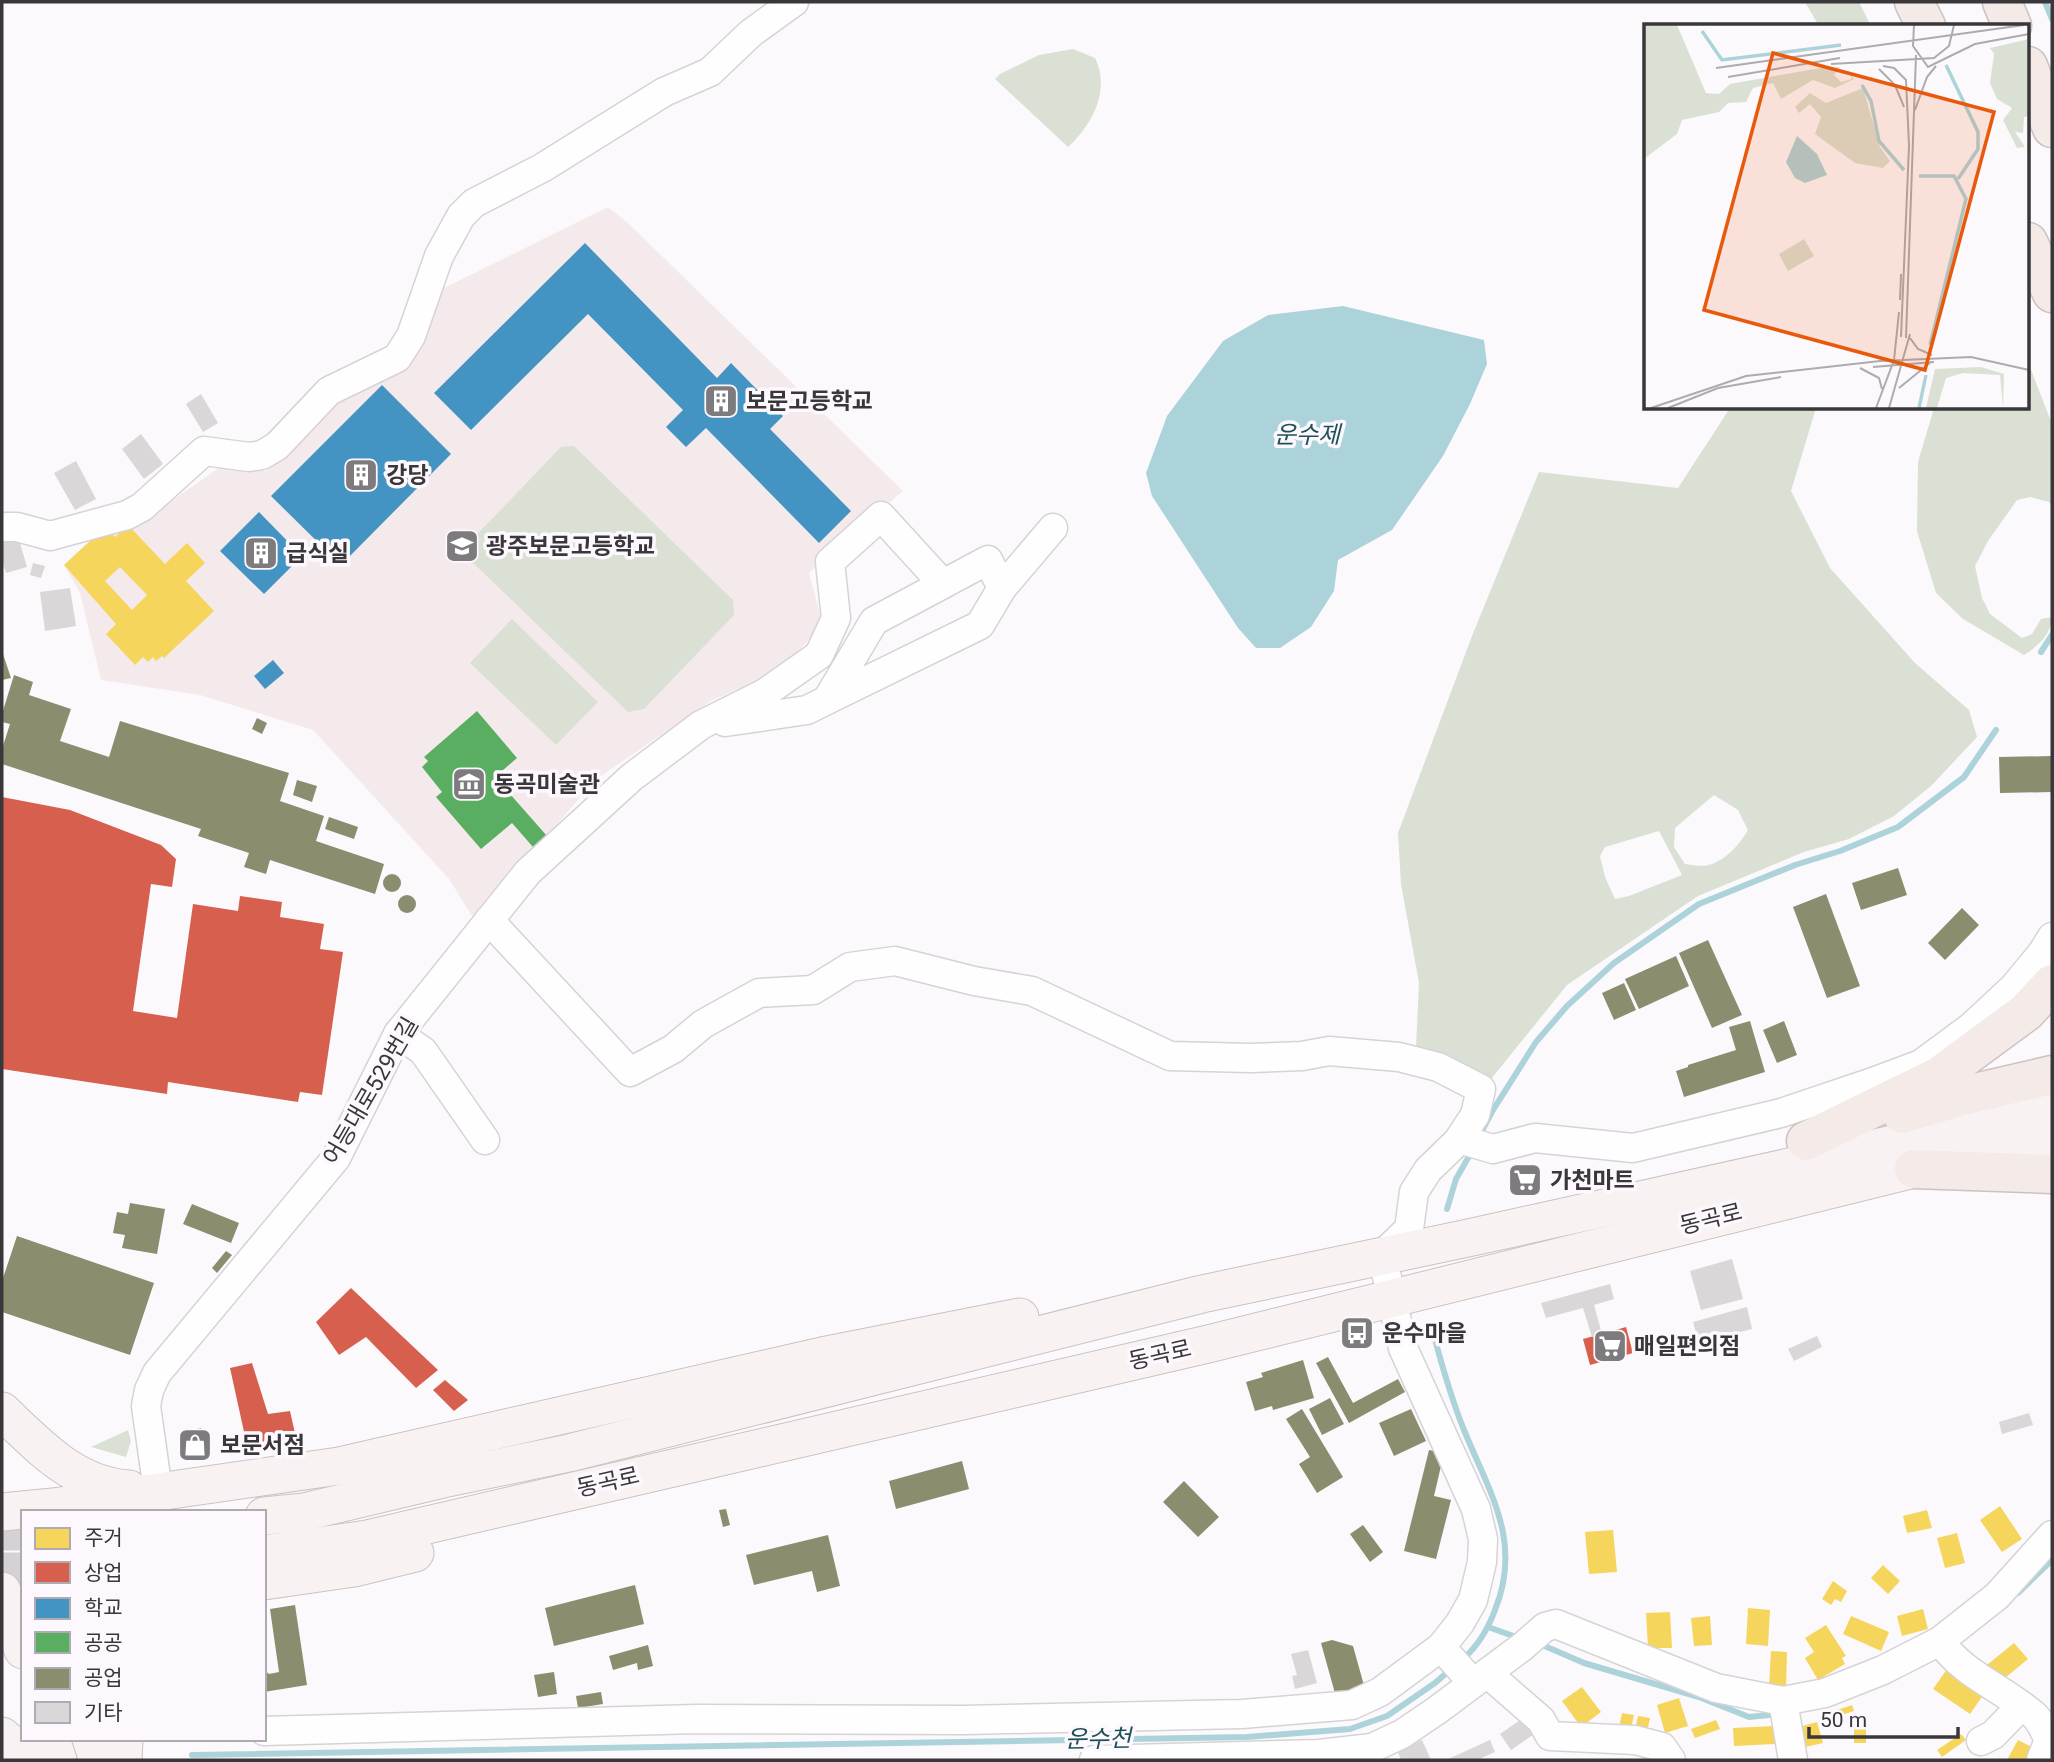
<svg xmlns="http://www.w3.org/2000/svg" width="2054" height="1762" font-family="Roboto,'Noto Sans KR',sans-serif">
<rect width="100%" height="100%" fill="#fcf9fd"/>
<polygon fill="#f4eaec" points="608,207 628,223 903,491 809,573 823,625 778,672 711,701 595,780 547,836 527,852 474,919 449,879 313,730 200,695 101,680 80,593 64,565 105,527 163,507 220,467 266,471 339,399 405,359 436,292"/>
<g fill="#dae0d3" fill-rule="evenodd">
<polygon points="1805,2 1859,2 1871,26 1819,26"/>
<path d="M1073,49L1095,58C1111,90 1092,125 1068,147L995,79L1000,74L1039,55Z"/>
<path d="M2028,362L2052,424V507L2049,502L2030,497L2017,500L1988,541L1975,566L1982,598L1990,614L2022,638L2032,634L2041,619L2052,617C2051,635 2038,646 2024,655L1963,619L1936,593L1917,531L1918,462L1934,408H2028Z"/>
<path d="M1730,408H1816L1791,491L1830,568L1915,663L1969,710L1977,737L1931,786L1894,816L1849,839L1804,852L1698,896L1567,985L1487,1084L1416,1048L1419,983L1401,884L1398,833L1472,636L1539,472L1678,488ZM1714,795L1738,810L1748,830C1740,844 1726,860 1709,865C1702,867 1692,865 1685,864L1674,847L1675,828ZM1659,831L1682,875L1629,896L1615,899L1605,877L1600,856L1605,847Z"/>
<polygon points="574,446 733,600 734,615 644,709 628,712 468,558 465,547 561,447"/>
<polygon points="512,619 598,702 556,745 470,663"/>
<polygon points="128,1430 131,1441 126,1457 91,1447"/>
</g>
<polygon fill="#acd3da" points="1343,306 1484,340 1487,364 1470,404 1443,456 1392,530 1338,560 1334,591 1311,627 1280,648 1256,648 1238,628 1152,496 1146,473 1167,416 1223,341 1268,315"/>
<g fill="#f6d55c" fill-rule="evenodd">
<path d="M128,525L165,564L187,543L205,563L186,581L214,611L164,658L162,656L156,661L153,657L148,662L143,657L135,665L106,634L116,624L64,565L105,527L115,537ZM120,567L147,595L132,610L105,581Z"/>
<polygon points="2000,1506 2022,1539 2002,1552 1980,1520"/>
<polygon points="1927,1510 1932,1528 1907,1533 1903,1516"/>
<polygon points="1613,1530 1617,1572 1589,1574 1585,1532"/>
<polygon points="1957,1533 1965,1563 1945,1568 1937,1538"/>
<polygon points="1883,1565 1900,1581 1888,1594 1871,1578"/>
<polygon points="1833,1581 1847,1591 1841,1602 1835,1599 1831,1605 1822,1599"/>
<polygon points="1748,1608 1770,1610 1768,1646 1746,1644"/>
<polygon points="1923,1609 1928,1629 1902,1636 1897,1616"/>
<polygon points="1670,1612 1672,1648 1648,1648 1646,1613"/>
<polygon points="1710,1616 1712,1645 1694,1646 1691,1618"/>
<polygon points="1851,1616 1889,1632 1881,1651 1843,1634"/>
<polygon points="1826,1625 1846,1656 1842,1658 1845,1664 1818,1680 1805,1658 1814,1652 1805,1638"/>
<polygon points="2014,1643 2028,1659 2000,1682 1982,1669"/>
<polygon points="1771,1651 1787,1652 1786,1688 1769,1688"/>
<polygon points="1947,1669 1984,1694 1970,1714 1933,1689"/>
<polygon points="1582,1687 1601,1712 1581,1727 1562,1701"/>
<polygon points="1679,1698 1688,1726 1665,1733 1657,1705"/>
<polygon points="1852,1705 1854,1711 1839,1716 1837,1710"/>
<polygon points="1622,1713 1634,1715 1631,1729 1619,1727"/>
<polygon points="1638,1716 1650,1718 1647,1732 1635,1729"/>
<rect x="1854" y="1717" width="12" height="26"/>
<polygon points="1716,1720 1720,1729 1695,1738 1691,1729"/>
<polygon points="1817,1722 1823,1743 1801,1748 1795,1728"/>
<polygon points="1774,1726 1775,1744 1734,1746 1733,1728"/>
<polygon points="1961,1734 1966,1740 1942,1757 1937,1750"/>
<polygon points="2018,1740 2036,1749 2030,1760 2007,1760"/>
</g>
<g fill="#d6604d">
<polygon points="2,797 70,810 161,845 176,859 172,887 151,884 133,1011 177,1018 193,904 238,911 240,896 282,902 280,917 324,924 320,949 343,952 322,1095 300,1092 298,1102 168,1082 167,1094 2,1069"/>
<polygon points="351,1288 438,1370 416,1388 366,1337 339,1355 316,1322"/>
<polygon points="1626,1327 1633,1353 1590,1365 1583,1339"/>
<polygon points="252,1363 268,1414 290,1411 297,1442 248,1450 230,1368"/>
<polygon points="445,1380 468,1400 454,1411 433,1390"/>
<polygon points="201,1428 210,1457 185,1461 182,1433"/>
</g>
<g fill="#4393c3">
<polygon points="585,243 717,378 731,363 783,416 770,429 851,511 819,543 706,428 686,447 666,427 683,410 588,314 471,430 434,393"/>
<polygon points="382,385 451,454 341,565 271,496"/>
<polygon points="259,512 302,556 264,594 220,551"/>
<polygon points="273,660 284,673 265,689 254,676"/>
</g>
<polygon fill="#5aae61" points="477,711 517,758 495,777 547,836 533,847 512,823 481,849 436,797 442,792 422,767 428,761 424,757"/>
<g fill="#8c8c6e">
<polygon points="2,651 11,678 2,680"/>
<polygon points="14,675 33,682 29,695 71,709 60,741 109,757 120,721 289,773 280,801 324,816 316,841 384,864 375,894 270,860 266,874 244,867 249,853 198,836 201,829 2,764 2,749 10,724 2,722 2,714"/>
<polygon points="257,718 267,723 262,734 252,729"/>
<polygon points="2052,756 2052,792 2000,793 1999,757"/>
<polygon points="297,780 317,786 312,802 293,795"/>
<polygon points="329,817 358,827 354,839 325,829"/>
<polygon points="1898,868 1907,895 1861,910 1852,883"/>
<circle cx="392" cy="883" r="9"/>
<polygon points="1826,894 1860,986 1827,998 1793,907"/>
<circle cx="407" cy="904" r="9"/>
<polygon points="1962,908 1979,925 1945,960 1928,943"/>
<polygon points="1708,940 1742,1015 1712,1028 1679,953"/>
<polygon points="1676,956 1689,986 1639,1009 1625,979"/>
<polygon points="1624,983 1636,1010 1614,1020 1602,993"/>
<polygon points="1750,1021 1765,1072 1684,1097 1676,1071 1688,1067 1688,1065 1736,1050 1729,1027"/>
<polygon points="1784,1021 1797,1055 1777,1063 1763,1030"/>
<polygon points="130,1203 165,1209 157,1254 122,1248 125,1235 113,1233 117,1212 128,1214"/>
<polygon points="192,1204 239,1223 231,1243 183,1224"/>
<polygon points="17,1236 154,1283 130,1355 2,1312 2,1281"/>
<polygon points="226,1251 232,1255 217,1273 212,1268"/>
<polygon points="1328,1357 1353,1403 1398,1379 1405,1392 1349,1423 1316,1363"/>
<polygon points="1303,1360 1314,1398 1273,1410 1272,1406 1255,1411 1246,1382 1263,1377 1261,1373"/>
<polygon points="1330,1398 1344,1424 1322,1435 1309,1409"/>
<polygon points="1302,1409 1343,1477 1317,1493 1299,1464 1310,1457 1286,1419"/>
<polygon points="1411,1409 1426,1441 1394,1456 1379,1423"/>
<polygon points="1429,1450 1444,1453 1434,1496 1451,1500 1436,1559 1404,1551"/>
<polygon points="962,1461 969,1489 896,1509 889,1481"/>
<polygon points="1184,1481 1219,1517 1198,1537 1163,1502"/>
<polygon points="726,1509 730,1525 723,1527 719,1510"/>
<polygon points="1363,1525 1383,1552 1370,1562 1350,1534"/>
<polygon points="828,1535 840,1586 817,1592 812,1571 754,1585 746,1555"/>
<polygon points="635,1585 644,1624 554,1646 545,1608"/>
<polygon points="295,1605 307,1685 264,1692 264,1670 269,1674 279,1672 270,1609"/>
<polygon points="1332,1640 1353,1646 1365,1689 1336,1697 1321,1643"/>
<polygon points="648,1645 653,1666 638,1670 637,1663 613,1670 609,1656"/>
<polygon points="554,1672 557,1694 538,1697 534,1675"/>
<polygon points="601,1692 603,1704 578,1708 576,1696"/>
</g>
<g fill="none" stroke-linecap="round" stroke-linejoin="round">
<g stroke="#acd3da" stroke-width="6">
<polyline points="2045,2 2052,19"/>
<polyline points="2041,652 2052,635"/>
<polyline points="1478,1138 1493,1110 1536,1042 1567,1006 1614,963 1699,904 1795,865 1840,851 1898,827 1964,777 1996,730"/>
<polyline points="1447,1209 1456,1179 1472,1151"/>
<path d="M1433,1332C1442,1366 1451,1398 1464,1430C1489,1492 1523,1541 1495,1610C1488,1629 1479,1645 1463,1659"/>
<polyline points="2018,1593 2052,1560"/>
<polyline points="1488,1627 1519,1638"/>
<polyline points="1540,1644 1584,1663 1699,1697 1749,1717 1779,1714"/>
<polyline points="192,1755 1247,1737 1350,1729 1387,1716 1435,1683 1452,1668"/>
</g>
</g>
<g fill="#d9d7d8">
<polygon points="201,394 218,423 203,432 186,404"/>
<polygon points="141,434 163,464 144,479 122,449"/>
<polygon points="76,461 96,499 75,510 54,473"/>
<polygon points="17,533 27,567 6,573 2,559 2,537"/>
<polygon points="33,563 45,566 41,578 30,575"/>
<polygon points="70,588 76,626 45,631 40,592"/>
<polygon points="1732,1259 1743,1299 1701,1310 1690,1271"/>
<polygon points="1610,1284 1614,1299 1594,1305 1602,1334 1592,1337 1583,1308 1546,1318 1541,1303"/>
<polygon points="1747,1307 1752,1329 1699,1343 1693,1322"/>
<polygon points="1817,1336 1822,1347 1794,1361 1788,1349"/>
<polygon points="2029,1413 2033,1425 2002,1434 1999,1422"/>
<polygon points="1308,1650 1317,1683 1295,1689 1292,1676 1297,1675 1291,1654"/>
<polygon points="1529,1714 1540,1730 1511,1750 1500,1734"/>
<polygon points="1422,1740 1431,1760 1401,1760 1397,1750"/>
<polygon points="1490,1740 1495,1752 1477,1760 1446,1760"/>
</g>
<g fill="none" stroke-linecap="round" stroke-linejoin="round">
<g stroke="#d5d2d6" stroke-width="37" stroke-dasharray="37 18" stroke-linecap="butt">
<polyline points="2,1532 23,1532"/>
<polyline points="2,1571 23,1571"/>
</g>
<g stroke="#d6d3d6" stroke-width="31">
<g id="minor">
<polyline points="2,527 17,527 50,536 127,515 142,507 204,451 249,457 262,455 277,446 329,391 397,358 411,336 439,256 461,216 474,203 542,168 664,92 710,72 751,33 794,2"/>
<polyline points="1002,588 1053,528"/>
<polyline points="725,722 807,710 827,700 980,625 1002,588 988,560 874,621 827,700"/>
<polyline points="489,920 630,1072 673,1049 703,1024 759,993 813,990 850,967 895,961 974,981 1032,991 1170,1056 1250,1058 1302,1056 1329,1051 1399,1057 1438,1067 1481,1089 1475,1115 1458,1141"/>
<polyline points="398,1034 423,1051 485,1140"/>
<polyline points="156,1512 158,1491 146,1406 149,1390 157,1373 336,1158 398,1034 528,872 632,777 701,725 765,693 819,655 836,618 830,562 881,516 943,584"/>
<path d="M1940,1641C1963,1675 2005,1689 2035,1716C2041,1722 2045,1732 2049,1740L2041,1760"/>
<polyline points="1441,1647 1473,1683"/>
<polyline points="1487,1673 1541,1720 1550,1736 1635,1740 1662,1747 1671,1760"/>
<polyline points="1783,1701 1793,1760"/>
<polyline points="264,1731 697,1719 964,1720 1242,1714 1352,1705 1380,1692 1441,1647 1460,1623 1473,1600 1482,1562 1483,1539 1476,1509 1403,1348 1382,1255 1409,1229 1414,1192 1428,1170 1458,1141 1466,1141 1493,1149 1535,1138 1633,1148 1781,1113 1870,1083 1921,1064 1971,1027 2014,987 2042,953 2052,937"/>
<polyline points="1981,1741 1993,1735 2021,1706"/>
<polyline points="1094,1760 1319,1754 1372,1748 1402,1734 1436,1711 1522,1647 1545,1627 1556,1624 1716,1688 1783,1701 1825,1693 1883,1670 1940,1641 1997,1596 2052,1535"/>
</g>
</g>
<g stroke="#cbc2c2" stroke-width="39">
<g id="major">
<path d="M2,1411C40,1447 74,1485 129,1489"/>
<polyline points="2,1512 53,1507 339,1466 822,1356 1020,1317"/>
<polyline points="264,1516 304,1512 443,1479 569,1453 1202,1294 1468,1238 2052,1109"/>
<polyline points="264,1554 367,1539 1208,1344 1914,1169 2052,1138"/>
<polyline points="264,1581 354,1568 415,1553"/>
<polyline points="2,1591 23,1650"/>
<polyline points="2,1736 30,1760"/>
<polyline points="51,1739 58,1760"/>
<polyline points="91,1739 98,1760"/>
<polyline points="123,1760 124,1739"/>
</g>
</g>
<g stroke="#cbc2c2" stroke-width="41">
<g id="highway">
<polyline points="1914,2 1926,26"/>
<polyline points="2002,2 2012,26"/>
<polyline points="2028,66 2052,128"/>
<polyline points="2028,242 2052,293"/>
<polyline points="1902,1114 1966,1095 2052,1075"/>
<polyline points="1806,1141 1939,1076 2026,1012 2052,984"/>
<polyline points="1914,1169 2052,1174"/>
</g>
</g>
<use href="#minor" stroke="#fffeff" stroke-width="28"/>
<use href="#major" stroke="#f8f3f2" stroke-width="37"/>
<use href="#highway" stroke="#f4ebe9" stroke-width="38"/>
</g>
<defs>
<g id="building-square" transform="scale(1.75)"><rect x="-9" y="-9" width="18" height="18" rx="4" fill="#7d7b7e" stroke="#fdf8fe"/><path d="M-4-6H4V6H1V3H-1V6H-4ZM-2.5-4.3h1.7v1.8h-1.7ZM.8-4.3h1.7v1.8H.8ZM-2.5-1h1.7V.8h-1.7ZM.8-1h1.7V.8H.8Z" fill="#fff"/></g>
<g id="school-square" transform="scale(1.75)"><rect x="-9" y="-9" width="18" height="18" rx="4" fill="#7d7b7e" stroke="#fdf8fe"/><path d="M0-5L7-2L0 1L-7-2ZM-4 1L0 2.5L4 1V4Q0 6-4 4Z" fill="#fff"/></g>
<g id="museum-square" transform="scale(1.75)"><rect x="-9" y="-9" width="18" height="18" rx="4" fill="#7d7b7e" stroke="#fdf8fe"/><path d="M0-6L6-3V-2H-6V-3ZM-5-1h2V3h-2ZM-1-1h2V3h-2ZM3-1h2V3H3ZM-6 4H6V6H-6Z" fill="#fff"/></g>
<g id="supermarket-square" transform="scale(1.75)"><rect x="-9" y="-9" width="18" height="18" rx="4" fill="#7d7b7e" stroke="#fdf8fe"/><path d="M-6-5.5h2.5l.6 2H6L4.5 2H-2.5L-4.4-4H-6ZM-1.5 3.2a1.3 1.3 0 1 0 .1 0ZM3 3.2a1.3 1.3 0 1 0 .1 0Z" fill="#fff"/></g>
<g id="bus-square" transform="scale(1.75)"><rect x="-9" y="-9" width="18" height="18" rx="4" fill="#7d7b7e" stroke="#fdf8fe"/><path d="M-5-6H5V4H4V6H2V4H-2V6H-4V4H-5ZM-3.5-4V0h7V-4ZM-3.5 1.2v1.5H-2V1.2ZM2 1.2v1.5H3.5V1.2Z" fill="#fff"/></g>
<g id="shop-square" transform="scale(1.75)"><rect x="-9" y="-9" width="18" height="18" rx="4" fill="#7d7b7e" stroke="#fdf8fe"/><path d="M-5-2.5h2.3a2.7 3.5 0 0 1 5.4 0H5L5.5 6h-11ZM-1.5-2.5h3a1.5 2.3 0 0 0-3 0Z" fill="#fff"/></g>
</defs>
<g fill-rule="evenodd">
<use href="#building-square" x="721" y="401"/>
<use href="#building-square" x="361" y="475"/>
<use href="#school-square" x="462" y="546"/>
<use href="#building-square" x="261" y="553"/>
<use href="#museum-square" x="469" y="784"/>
<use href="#supermarket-square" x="1525" y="1180"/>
<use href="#bus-square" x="1357" y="1333"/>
<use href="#supermarket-square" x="1610" y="1346"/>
<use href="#shop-square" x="195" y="1445"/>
</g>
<g text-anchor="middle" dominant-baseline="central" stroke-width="7" stroke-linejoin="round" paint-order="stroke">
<g font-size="23" font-weight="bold" fill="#39373a" stroke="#fdf8fe" text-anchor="start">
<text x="746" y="401">보문고등학교</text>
<text x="386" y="475">강당</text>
<text x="486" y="546">광주보문고등학교</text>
<text x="286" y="553">급식실</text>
<text x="494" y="784">동곡미술관</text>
<text x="1550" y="1180">가천마트</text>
<text x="1382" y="1333">운수마을</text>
<text x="1634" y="1346">매일편의점</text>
<text x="220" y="1445">보문서점</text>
</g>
<g font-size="23" fill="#39373a" stroke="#fdf8fe">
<text transform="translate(371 1091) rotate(-60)">어등대로529번길</text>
<text transform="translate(1711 1219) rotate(-14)">동곡로</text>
<text transform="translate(1160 1355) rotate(-13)">동곡로</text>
<text transform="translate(608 1482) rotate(-13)">동곡로</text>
</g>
<g font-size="24" font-style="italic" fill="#1e5157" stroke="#fdf8fe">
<text x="1307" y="435">운수제</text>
<text transform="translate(1098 1739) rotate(-1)">운수천</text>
</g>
</g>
<g transform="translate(1644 24)">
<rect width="385" height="385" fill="#fcf9fd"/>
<path d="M0,1H33L62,69L75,70L86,60L176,44L196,43L190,51L197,58L208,55L206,50L210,55L191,64L169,56L137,75L129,59L109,64L102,78L84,79L75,88L38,96L33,110L0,135ZM385,15V92L380,93L379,109L371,108L381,123L373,124L359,96L368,84L353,75L346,59L350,30L346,24ZM219,64L236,123L246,137L239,144L211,139L171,110L177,93L166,80L155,89L151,83L166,69L182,79ZM160,215L170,232L144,247L135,230ZM337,343L360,350L359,384L356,351L319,349L302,354L293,384H282L291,345Z" fill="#dae0d3"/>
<path d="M153,112L173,130L183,151L161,159L151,154L142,138Z" fill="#acd3da"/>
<path fill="none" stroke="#acd3da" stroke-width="3.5" d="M58,7L78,36L197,21M302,41L334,108V125L314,155M218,61L227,77L235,117L260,146M275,152H310L322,175L286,321M275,384L282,351"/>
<path fill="none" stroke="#aeabaf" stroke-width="2" d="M270,1L269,22L284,43L331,20L385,10M187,40L290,34L305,22L310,1M239,42L250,44L262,56L264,99M72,44L380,1M235,45L251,61L260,83M84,53L196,34M271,86L283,53L292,42M264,99L265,122M256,276L257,250M257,313L265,122M262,314L272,31M266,314L274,325L288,331M229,343L290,338M216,344L235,354L238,365M255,364L287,338M7,384L102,352L236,337L327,333L385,346M24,384L74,364L137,353M232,384L250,336L255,288M245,384L266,310"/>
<path fill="#e8590c" fill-opacity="0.15" stroke="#e8590c" stroke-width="3.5" d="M129,29L350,88L281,346L60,286Z"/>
<rect width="385" height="385" fill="none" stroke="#39373a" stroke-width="3.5"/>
</g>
<rect width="2054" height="1762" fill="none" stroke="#39373a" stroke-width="7"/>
<rect x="21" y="1510" width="245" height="231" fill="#fdf8fe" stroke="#afabb0" stroke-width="2"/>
<rect x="35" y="1528" width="35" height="21" fill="#f6d55c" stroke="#afabb0" stroke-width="2"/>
<text x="84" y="1545" font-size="21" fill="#39373a">주거</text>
<rect x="35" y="1562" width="35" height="21" fill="#d6604d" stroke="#afabb0" stroke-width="2"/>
<text x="84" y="1580" font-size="21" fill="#39373a">상업</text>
<rect x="35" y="1598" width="35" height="21" fill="#4393c3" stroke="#afabb0" stroke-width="2"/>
<text x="84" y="1615" font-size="21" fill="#39373a">학교</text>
<rect x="35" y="1632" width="35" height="21" fill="#5aae61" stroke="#afabb0" stroke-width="2"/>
<text x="84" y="1650" font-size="21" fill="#39373a">공공</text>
<rect x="35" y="1668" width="35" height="21" fill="#8c8c6e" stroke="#afabb0" stroke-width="2"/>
<text x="84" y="1685" font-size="21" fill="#39373a">공업</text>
<rect x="35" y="1702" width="35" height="21" fill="#d9d7d8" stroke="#afabb0" stroke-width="2"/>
<text x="84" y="1720" font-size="21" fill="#39373a">기타</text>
<path d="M1809 1727v10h149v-10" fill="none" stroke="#39373a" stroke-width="3.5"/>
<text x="1820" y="1727" font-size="21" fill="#39373a" stroke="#fdf8fe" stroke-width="5" paint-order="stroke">50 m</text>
</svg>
